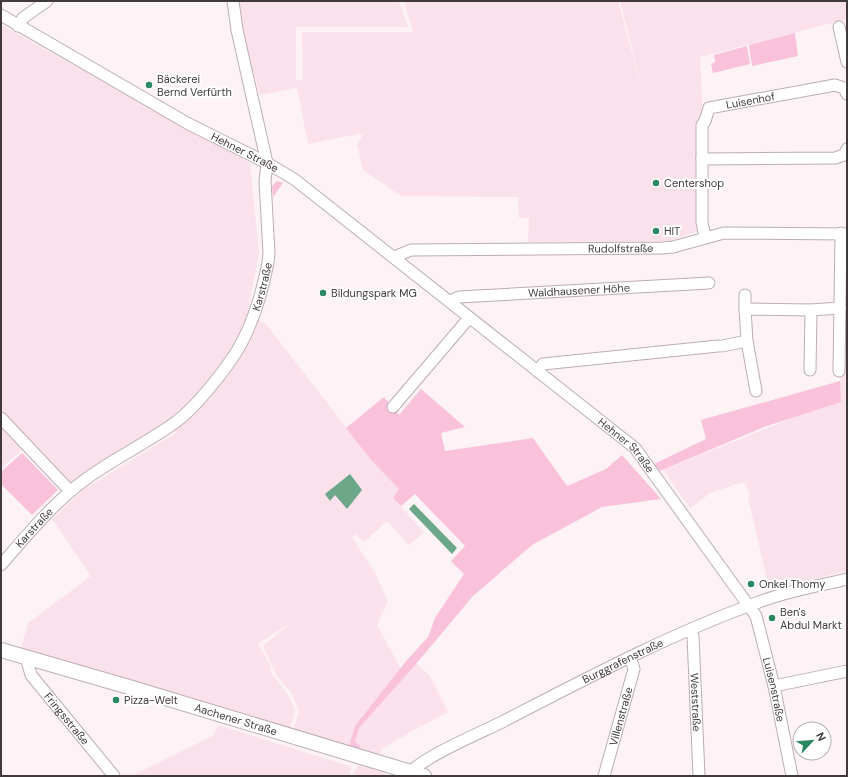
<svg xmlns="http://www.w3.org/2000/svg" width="848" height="777" font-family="'DM Sans',sans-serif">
<rect width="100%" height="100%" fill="#fdf2f6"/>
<g fill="#fbe1ec">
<polygon points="240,1 399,1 408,27 296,27 296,81 303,79 302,32 413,32 404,1 618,1 645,100 620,1 847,1 847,19 700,57 703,118 697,119 698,231 669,241 528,242 529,218 519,218 518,197 401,196 363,170 357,144 364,133 308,144 297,88 260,95 242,33"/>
<polygon points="1,25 250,163 259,253 247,313 266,324 372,461 400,489 393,498 424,532 409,545 387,521 364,542 355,534 352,537 375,573 388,601 377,625 403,673 416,663 430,676 448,712 410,732 382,749 377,760 387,776 352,776 363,757 292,732 299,711 292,694 277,676 263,646 292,622 258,644 271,666 271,673 289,696 295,710 290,730 21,649 28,623 91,576 52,519 83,490 176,433 172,426 66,494 22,450 1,468"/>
<polygon points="842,240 847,240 847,571 769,589 748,497 750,494 744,482 712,492 690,508 663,470 840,399"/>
<polygon points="218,725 352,767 349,776 131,776 213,736"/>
</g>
<g fill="#fac2da">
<polygon points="795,33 798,56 752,66 749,45"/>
<polygon points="747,46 750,64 713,73 711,64 715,62 714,55"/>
<polygon points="277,181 283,183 273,197 272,186"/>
<polygon points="840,381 841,402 764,427 660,471 654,464 706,439 701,420"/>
<polygon points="421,389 465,427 441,433 445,451 533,438 567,486 606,469 622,455 661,499 602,507 532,545 473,596 416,664 359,728 355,741 360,747 361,754 348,750 355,726 407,660 428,637 435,618 464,574 451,561 465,546 415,494 401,506 393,498 399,489 372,461 346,428 384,397 399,415"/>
<polygon points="22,453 58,490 32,515 1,484 1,472"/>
</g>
<g fill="#6ca789">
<polygon points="350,474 362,490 347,509 335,495 330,501 325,494"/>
<polygon points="414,504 457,548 452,554 409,509"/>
</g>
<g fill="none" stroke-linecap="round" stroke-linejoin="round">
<g stroke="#bdadb3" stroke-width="13">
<g id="minor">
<path id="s1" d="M1,15L187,123L267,163L294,179L635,448L756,616L774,686L792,776"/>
<polyline points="18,26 23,18 47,1"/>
<polyline points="839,27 847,62"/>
<polyline points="702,159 835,158 844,155 847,149"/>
<path id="s2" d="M705,237L702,222V125L705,121L709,108L835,85L844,88L847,94"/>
<path id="s3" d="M394,257L411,250L662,248L673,247L724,233L847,234"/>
<polyline points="745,295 745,309"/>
<path id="s4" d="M450,301L459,297L709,283"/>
<polyline points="722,346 747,341"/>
<polyline points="810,370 811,310"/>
<polyline points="537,371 543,364 718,346"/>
<polyline points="839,371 841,233"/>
<polyline points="756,391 747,341 745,309 811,310 840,308"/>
<polyline points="393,407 469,318"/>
<polyline points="1,418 70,491"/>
<path id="s5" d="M1,565C27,535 53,503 86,479C113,459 145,444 173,424C195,409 232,363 244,338C255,316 263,288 268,263L269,253L265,181L267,163L237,30L233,1"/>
<path id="s6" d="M690,630L693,636L699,776"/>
<path id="s7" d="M26,657L31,675L114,776"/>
<polyline points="774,686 847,671"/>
<path id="s8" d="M406,776C424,756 478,734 504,721C587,678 670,634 759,602C787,591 818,586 847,579"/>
<path id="s9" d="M604,776L634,669L630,657"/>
</g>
</g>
<g stroke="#bdadb3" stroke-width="16">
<g id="major">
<path id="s10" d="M1,650L129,687L424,776"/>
</g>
</g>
<use href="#minor" stroke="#fff" stroke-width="11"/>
<use href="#major" stroke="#fff" stroke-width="14"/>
</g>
<g fill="#298961" stroke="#fff" stroke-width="1.5">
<circle cx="149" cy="85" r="4"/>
<circle cx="656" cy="183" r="4"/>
<circle cx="656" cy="231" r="4"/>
<circle cx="323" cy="293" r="4"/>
<circle cx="751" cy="584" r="4"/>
<circle cx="772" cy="618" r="4"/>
<circle cx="116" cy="700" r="4"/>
</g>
<g text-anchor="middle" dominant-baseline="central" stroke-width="4" stroke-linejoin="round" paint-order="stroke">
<g font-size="11" fill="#413a3d" stroke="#fff" text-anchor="start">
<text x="157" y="79">Bäckerei<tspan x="157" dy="13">Bernd Verfürth</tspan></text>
<text x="664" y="183">Centershop</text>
<text x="664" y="231">HIT</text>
<text x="331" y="293">Bildungspark MG</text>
<text x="759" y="584">Onkel Thomy</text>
<text x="780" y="612">Ben's<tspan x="780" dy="13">Abdul Markt</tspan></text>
<text x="124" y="700">Pizza-Welt</text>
</g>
<g font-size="11" fill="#413a3d" stroke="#fff">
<text stroke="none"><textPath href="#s2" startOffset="173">Luisenhof</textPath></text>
<text stroke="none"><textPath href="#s1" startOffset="280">Hehner Straße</textPath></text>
<text stroke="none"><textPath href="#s3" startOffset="228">Rudolfstraße</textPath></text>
<text stroke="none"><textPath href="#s5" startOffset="391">Karstraße</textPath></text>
<text stroke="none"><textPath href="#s4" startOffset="130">Waldhausener Höhe</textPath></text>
<text stroke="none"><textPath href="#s1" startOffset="762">Hehner Straße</textPath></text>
<text stroke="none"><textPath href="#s5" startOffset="50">Karstraße</textPath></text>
<text stroke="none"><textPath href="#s8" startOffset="246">Burggrafenstraße</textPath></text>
<text stroke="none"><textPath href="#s1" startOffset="1053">Luisenstraße</textPath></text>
<text stroke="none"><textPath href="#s6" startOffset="73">Weststraße</textPath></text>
<text stroke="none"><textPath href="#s9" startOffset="62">Villenstraße</textPath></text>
<text stroke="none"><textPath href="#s7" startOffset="75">Fringsstraße</textPath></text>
<text stroke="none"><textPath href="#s10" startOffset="245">Aachener Straße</textPath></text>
</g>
</g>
<rect width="848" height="777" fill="none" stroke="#413a3d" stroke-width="4"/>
<g transform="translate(812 741) rotate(64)"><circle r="19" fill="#ffffff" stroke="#b3b0b1"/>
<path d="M0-3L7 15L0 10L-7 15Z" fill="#298961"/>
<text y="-6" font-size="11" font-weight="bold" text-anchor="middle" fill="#413a3d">N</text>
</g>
</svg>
